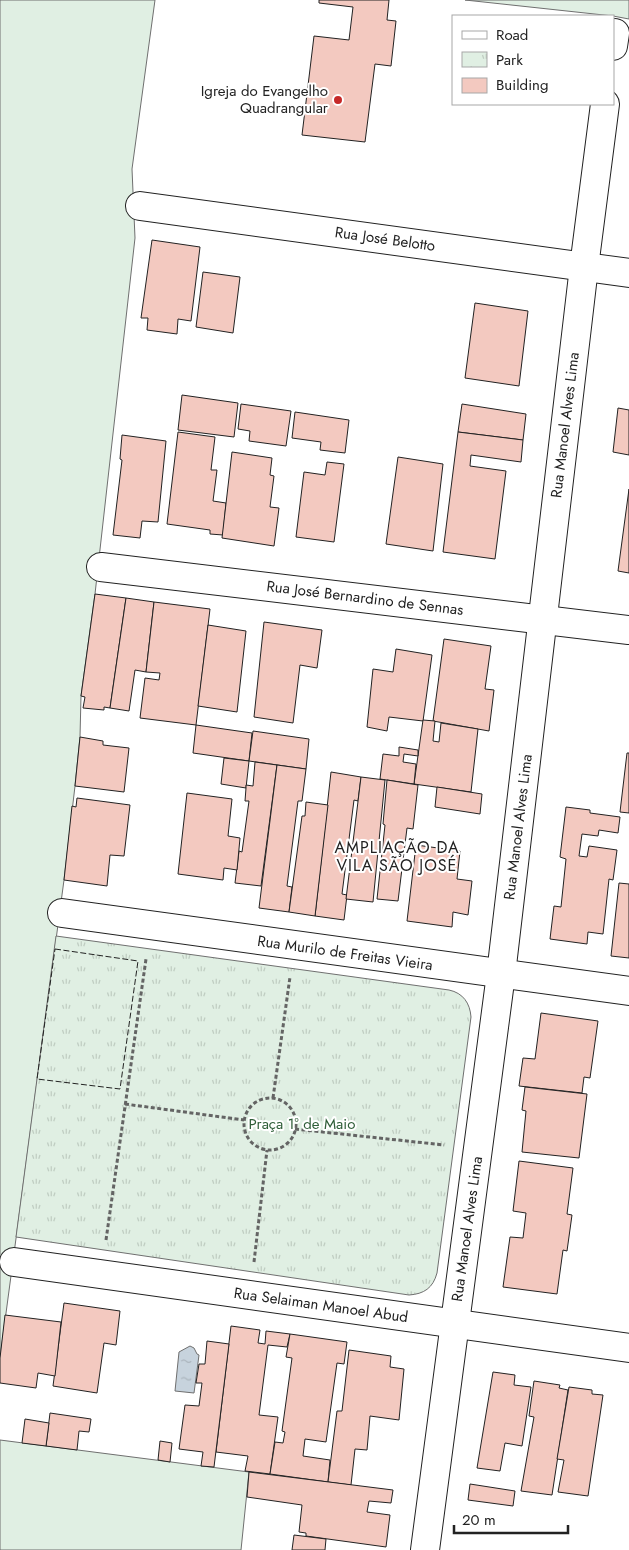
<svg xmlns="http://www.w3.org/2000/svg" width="629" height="1550" font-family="Jost,sans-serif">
<defs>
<pattern id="park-tufts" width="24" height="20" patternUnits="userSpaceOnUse" patternTransform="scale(1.25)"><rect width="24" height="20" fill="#e0efe3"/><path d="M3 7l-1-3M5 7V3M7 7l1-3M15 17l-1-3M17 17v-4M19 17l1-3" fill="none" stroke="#c0cdc2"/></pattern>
<pattern id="water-ripples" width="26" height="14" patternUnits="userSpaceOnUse" patternTransform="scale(1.25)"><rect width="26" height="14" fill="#c7d3dd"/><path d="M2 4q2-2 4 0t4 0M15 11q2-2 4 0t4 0" fill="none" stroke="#abb5bd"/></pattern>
</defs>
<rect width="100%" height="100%" fill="#fff"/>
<g fill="#e0efe3" stroke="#6f6f6f">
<polygon points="0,0 155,0 132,169 135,238 95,594 81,696 80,737 75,786 64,880 0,1358"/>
<polygon points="465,0 629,0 629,19 613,16"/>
<polygon points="0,1440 249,1472 241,1550 0,1550"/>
</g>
<path fill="url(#park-tufts)" stroke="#6f6f6f" d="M56,936L449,990C463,993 470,1003 471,1017L437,1273C433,1288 424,1294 409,1295L16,1237Z"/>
<polygon fill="url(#water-ripples)" stroke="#6f6f6f" points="190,1346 194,1348 197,1354 199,1355 194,1393 175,1391 179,1352"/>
<g fill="#f3c9c0" stroke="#222">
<polygon points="319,0 389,0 387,20 396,21 391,66 375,64 365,142 302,135 314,36 349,40 353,7 319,3"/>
<polygon points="152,240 200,247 191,321 178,319 177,334 147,330 148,318 141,318"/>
<polygon points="203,272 240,277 233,333 196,327"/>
<polygon points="475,303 528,311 519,386 465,378"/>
<polygon points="182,395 238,403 234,437 178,430"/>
<polygon points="241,404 291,411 286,446 249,441 250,431 238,429"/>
<polygon points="462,404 526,414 523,440 458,432"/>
<polygon points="618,408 629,410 629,455 613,452"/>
<polygon points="295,412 349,420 345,453 320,450 321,442 292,438"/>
<polygon points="178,432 215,437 211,470 217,470 213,501 226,503 223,535 210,534 210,530 167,524"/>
<polygon points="458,432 523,440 521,462 471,455 470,466 506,471 495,559 443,552"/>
<polygon points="122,435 166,441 158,522 142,521 140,538 113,535 122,460 120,459"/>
<polygon points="232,452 272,458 270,475 274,476 270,507 279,508 274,546 222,538"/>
<polygon points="398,457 443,464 433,551 386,544"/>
<polygon points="327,462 344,464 334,542 296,537 304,472 325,475"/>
<polygon points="629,489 629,573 618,571"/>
<polygon points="95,594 126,598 110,708 104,707 104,710 83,708 85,697 81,696"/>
<polygon points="126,598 154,602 146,672 135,670 129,711 110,708"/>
<polygon points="154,602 210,609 196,725 140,718 145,678 159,680 160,673 146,672"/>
<polygon points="264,622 322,630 317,668 300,665 293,723 254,717"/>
<polygon points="208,625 246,631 237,712 198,706"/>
<polygon points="444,639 491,646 485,689 494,690 489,731 433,721"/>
<polygon points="396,649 432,655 423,721 389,717 387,731 367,727 373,669 393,672"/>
<polygon points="423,720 435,721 433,741 439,742 441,723 478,729 471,792 414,784"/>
<polygon points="196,725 252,733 249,761 193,753"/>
<polygon points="253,731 309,739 306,769 249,761"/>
<polygon points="80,737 103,741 103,745 129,748 124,792 75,786"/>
<polygon points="399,747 418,750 418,756 404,754 403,762 416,764 414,784 380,779 383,754 399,756"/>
<polygon points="627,753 629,753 629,813 620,812"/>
<polygon points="224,758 249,761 246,788 221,784"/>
<polygon points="255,762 277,765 261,886 235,883 239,851 242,852 249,801 245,801 246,788 246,785 253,786"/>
<polygon points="277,765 306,769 302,801 298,801 287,886 292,887 289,912 259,908"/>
<polygon points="331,772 361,777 358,801 354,800 342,894 347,895 344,920 315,916"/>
<polygon points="361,777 385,780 373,902 346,899"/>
<polygon points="387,780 418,785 413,829 407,828 398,901 377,899 385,825 383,824"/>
<polygon points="437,787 482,794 480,814 435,807"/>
<polygon points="187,793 232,799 228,836 240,838 237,870 224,868 223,880 178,874"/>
<polygon points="77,798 130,805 124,856 110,855 107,886 64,880 72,806 76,807"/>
<polygon points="306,802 328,805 315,916 289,912 302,816 305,816"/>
<polygon points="566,807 590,810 590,813 620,817 618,833 599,830 598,836 582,834 579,856 587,857 589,846 617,850 613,880 609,879 603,934 588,932 587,944 550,939 554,906 561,907 566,859 560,857"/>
<polygon points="416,845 460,851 457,879 472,881 468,915 453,912 452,927 407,921"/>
<polygon points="619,883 629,884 629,958 611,956"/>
<polygon points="541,1013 598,1021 590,1078 584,1077 582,1093 519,1086 523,1058 535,1059"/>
<polygon points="525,1087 587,1094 579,1158 522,1152 526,1111 522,1110"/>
<polygon points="519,1161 573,1168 567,1214 572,1215 567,1251 563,1250 557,1294 503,1287 510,1237 523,1238 526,1213 513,1211"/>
<polygon points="64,1303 120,1311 116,1345 104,1343 97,1393 53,1386"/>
<polygon points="5,1315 61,1322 55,1376 38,1373 36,1388 0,1383 0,1358"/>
<polygon points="231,1326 260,1330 258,1343 265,1344 266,1331 290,1334 287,1347 268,1345 259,1415 278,1417 270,1474 245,1471 248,1456 216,1452"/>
<polygon points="290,1334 347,1342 344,1364 337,1363 326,1442 305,1439 303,1456 330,1460 328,1482 270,1474 275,1442 283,1443 285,1432 282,1431 292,1358 286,1357"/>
<polygon points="207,1341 229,1344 214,1467 201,1466 203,1452 179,1449 185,1405 199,1406 202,1383 196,1383 199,1364 205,1364"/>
<polygon points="349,1350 391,1356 390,1367 404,1369 399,1420 370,1416 367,1450 355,1449 351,1485 328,1482 337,1411 342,1411"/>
<polygon points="493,1372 515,1375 514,1385 531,1387 522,1446 505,1443 500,1471 477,1468"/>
<polygon points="534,1381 560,1385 559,1388 568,1390 552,1495 521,1491 534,1417 529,1416"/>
<polygon points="569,1387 592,1390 592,1394 603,1395 588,1496 558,1492 564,1460 557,1459"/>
<polygon points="50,1413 91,1419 89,1432 79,1431 77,1450 46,1446"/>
<polygon points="25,1419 49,1423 46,1446 22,1443"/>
<polygon points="160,1441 172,1443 170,1462 158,1460"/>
<polygon points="249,1472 393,1490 391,1503 369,1501 367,1512 390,1515 386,1547 306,1536 306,1533 299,1532 302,1505 247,1497"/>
<polygon points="470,1484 515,1491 513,1506 468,1500"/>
<polygon points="294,1535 326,1539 325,1550 292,1550"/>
</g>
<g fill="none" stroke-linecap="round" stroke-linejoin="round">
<g stroke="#222" stroke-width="30">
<g id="minor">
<polyline points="613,46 615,33"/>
<polyline points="140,206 629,273"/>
<polyline points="101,567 629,630"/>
<polyline points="62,913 629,991"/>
<polyline points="14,1262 629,1348"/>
<polyline points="425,1550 501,974 584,267 605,104"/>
</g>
</g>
<g stroke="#646464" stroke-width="3" stroke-dasharray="4 2.5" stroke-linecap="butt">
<polyline points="273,1098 290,977"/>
<circle cx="270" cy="1124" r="26"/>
<polyline points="125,1104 244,1120"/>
<polyline points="295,1129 444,1145"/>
<polyline points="106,1240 146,959"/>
<polyline points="254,1262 267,1150"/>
</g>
<use href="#minor" stroke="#fff" stroke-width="28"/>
<polygon stroke="#222" stroke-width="1" stroke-dasharray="6 2.5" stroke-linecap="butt" points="55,949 138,961 120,1089 37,1079"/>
</g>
<circle fill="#c62828" stroke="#fff" stroke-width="2" cx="338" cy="100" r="5"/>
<g text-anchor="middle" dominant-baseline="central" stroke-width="4" stroke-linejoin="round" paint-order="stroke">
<g font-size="15" fill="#222" stroke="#fff" text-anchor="end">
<text x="328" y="91">Igreja do Evangelho<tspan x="328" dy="17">Quadrangular</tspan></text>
</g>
<g font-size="15" fill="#222" stroke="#fff">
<text transform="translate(385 239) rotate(8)">Rua José Belotto</text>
<text transform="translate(565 425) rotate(-83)">Rua Manoel Alves Lima</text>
<text transform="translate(365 598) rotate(7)">Rua José Bernardino de Sennas</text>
<text transform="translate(518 827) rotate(-83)">Rua Manoel Alves Lima</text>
<text transform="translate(345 953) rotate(8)">Rua Murilo de Freitas Vieira</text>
<text transform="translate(467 1229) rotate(-82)">Rua Manoel Alves Lima</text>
<text transform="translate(321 1305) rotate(8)">Rua Selaiman Manoel Abud</text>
</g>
<g font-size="15" fill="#2f5e38" stroke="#fff">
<text x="302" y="1124">Praça 1º de Maio</text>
</g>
<g font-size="16" letter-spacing="1" fill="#222" stroke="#fff">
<text x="397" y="847">AMPLIAÇÃO DA<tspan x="397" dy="18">VILA SÃO JOSÉ</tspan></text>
</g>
</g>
<rect x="452" y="15" width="162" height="90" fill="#ffffff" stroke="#a7a7a7"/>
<rect x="462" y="31" width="25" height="8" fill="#ffffff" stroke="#a7a7a7"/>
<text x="496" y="40" font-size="15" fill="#222222">Road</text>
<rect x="462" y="52" width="25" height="15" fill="url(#park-tufts)" stroke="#a7a7a7"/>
<text x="496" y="65" font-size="15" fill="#222222">Park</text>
<rect x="462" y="78" width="25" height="15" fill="#f3c9c0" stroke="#a7a7a7"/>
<text x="496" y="90" font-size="15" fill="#222222">Building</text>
<path d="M454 1525v8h114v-8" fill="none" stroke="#222222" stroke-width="2.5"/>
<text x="462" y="1525" font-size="15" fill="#222222" stroke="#ffffff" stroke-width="4" paint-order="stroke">20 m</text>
</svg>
